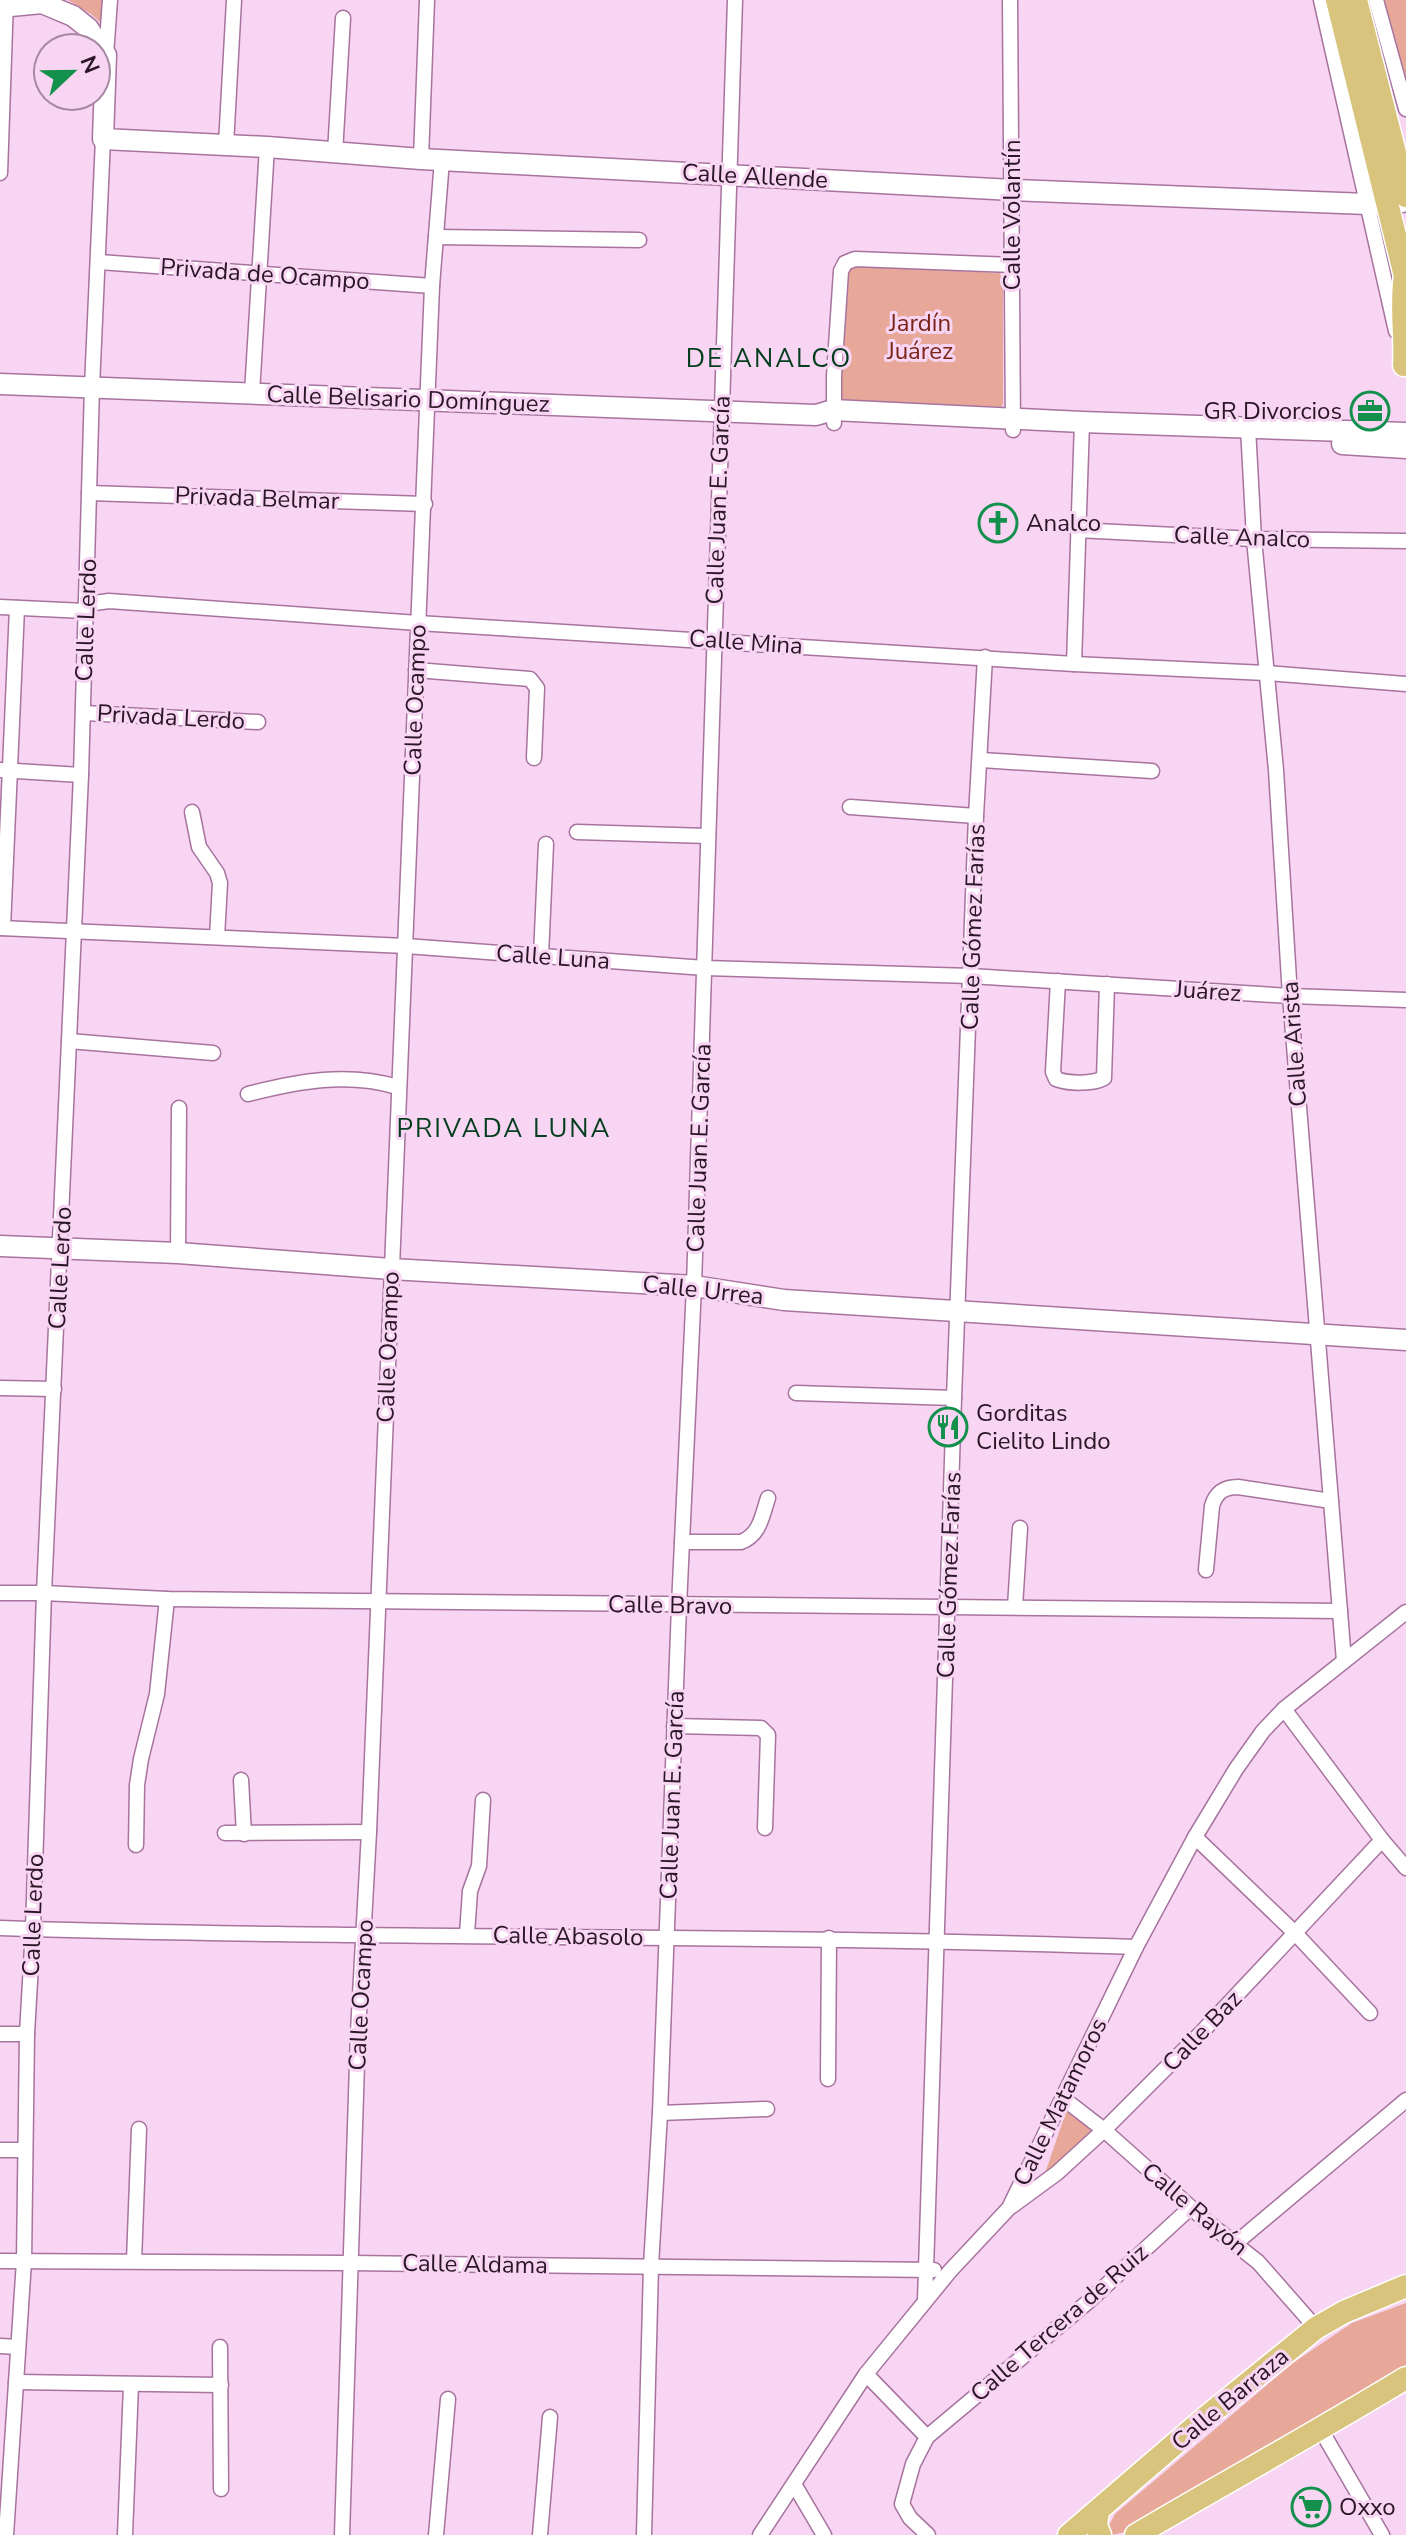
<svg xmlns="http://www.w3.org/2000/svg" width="1406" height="2535" font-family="'Nunito Sans',sans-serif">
<rect width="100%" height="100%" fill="#f8d5f2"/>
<g fill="#e7a799">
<polygon points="68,0 105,0 101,23 91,14"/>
<polygon points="1381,0 1406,0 1406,103"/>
<polygon points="851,266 1000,273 1003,282 1003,404 1001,407 843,401 840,397 846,273"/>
<polygon points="1068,2106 1095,2134 1041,2185"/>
<polygon points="1406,2303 1406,2365 1368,2390 1126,2532 1111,2535 1108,2527 1115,2514 1293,2363 1352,2323"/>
</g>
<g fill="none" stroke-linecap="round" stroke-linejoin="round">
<g stroke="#a7739f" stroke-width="17">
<g id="street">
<polyline points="1010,0 1013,430"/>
<polyline points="1321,0 1396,331"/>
<polyline points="1376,0 1406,109"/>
<polyline points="106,55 110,0"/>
<polyline points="226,145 234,0"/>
<polyline points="335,153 343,18"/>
<polyline points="421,159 427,0"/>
<polyline points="0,173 6,0"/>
<polyline points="436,237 639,240"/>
<polyline points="99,262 432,286"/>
<polyline points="252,393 267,147"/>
<polyline points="834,423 834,376 841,271 845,263 855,259 1013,265"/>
<polyline points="1248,427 1254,539 1276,770 1290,996 1344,1661"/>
<polyline points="89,493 425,504"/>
<polyline points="1077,530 1254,539 1406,541"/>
<polyline points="87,604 109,601 418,623 1074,664 1266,673 1406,684"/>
<polyline points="0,607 85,611"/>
<polyline points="1074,664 1082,422"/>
<polyline points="416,670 530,679 537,688 534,758"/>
<polyline points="84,713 258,722"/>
<polyline points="981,760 1152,771"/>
<polyline points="0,770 81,775"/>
<polyline points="850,807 976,816"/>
<polyline points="192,812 199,847 217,873 220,883 217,937"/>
<polyline points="577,832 708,836"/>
<polyline points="0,928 406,946 705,968 971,976 1290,996 1406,1000"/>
<polyline points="3,928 17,608"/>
<polyline points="541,956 546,844"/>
<path d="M1058,981L1053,1072L1056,1079C1069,1084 1093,1084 1104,1078L1107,984"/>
<polyline points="69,1041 213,1053"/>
<path d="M248,1094C299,1081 347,1072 398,1087"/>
<polyline points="178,1253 179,1108"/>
<polyline points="0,1388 54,1389"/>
<polyline points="796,1393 954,1398"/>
<path d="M682,1542H741C760,1535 762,1516 768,1498"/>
<path d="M1206,1570L1212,1506C1216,1492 1224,1487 1238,1487L1331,1501"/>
<polyline points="0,1593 44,1593 167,1599 1340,1611"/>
<polyline points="1015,1607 1020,1528"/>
<polyline points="1284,1709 1382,1840 1406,1868"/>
<polyline points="674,1726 761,1728 768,1735 765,1828"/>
<polyline points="241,1780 244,1834"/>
<polyline points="225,1833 369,1832"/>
<polyline points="1195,1837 1295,1933 1370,2013"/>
<polyline points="136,1845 137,1785 141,1759 157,1694 167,1599"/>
<path d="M0,1928C379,1940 758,1934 1136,1947"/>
<polyline points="467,1934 470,1891 479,1866 483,1800"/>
<polyline points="0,2034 27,2034"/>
<polyline points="828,2079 829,1938"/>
<polyline points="1064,2099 1104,2130 1206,2221 1258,2262 1316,2328"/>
<polyline points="660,2113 767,2109"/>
<polyline points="0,2150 24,2150"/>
<polyline points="1012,2206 1057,2173 1104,2130 1201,2033 1382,1840"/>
<polyline points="1236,2243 1406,2100"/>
<polyline points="0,2261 350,2263 934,2270"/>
<polyline points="134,2261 139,2129"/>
<polyline points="925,2301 954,1398 976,816 985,657"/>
<polyline points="0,2346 18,2347"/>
<polyline points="220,2347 221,2489"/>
<polyline points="866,2374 927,2437"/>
<polyline points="16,2382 221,2385"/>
<polyline points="1321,2430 1382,2535"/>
<polyline points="794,2484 824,2535"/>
<polyline points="6,2535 24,2261 27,2034 33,1929 44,1593 81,775 92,387 103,139"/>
<polyline points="125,2535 131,2385"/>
<polyline points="342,2535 358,2032 369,1832 432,286 442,160"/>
<polyline points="436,2535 448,2399"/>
<polyline points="540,2535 550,2417"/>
<polyline points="644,2535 651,2266 660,2113 679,1606 694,1286 735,0"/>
<polyline points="760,2535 866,2374 950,2271 1009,2208 1136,1947 1195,1837 1236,1769 1263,1731 1284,1709 1406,1612"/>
<polyline points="928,2535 910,2518 902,2504 913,2464 927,2437 1089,2301 1190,2208"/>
</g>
</g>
<g stroke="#a7739f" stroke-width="23">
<g id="secondary">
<polyline points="0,7 42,3 73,16 88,28 106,55 103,139 267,147 421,159 1013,190 1367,204 1402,202"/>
<polyline points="0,384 816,415 833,410 1082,422 1406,433"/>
<polyline points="1342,444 1406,448"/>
<polyline points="0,1246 178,1253 391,1269 694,1286 784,1300 1406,1340"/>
</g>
</g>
<g stroke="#fff" stroke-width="25">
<g id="primary">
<polyline points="1337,0 1406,280"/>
<polyline points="1356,0 1406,196"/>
<path d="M1404,365C1406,335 1400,306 1405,276"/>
<polyline points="1098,2512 1096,2525 1100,2535"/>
<polyline points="1069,2535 1205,2418 1316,2328 1344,2312 1406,2286"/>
<path d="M1136,2535C1226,2482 1317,2432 1406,2378"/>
</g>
</g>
<use href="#street" stroke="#fff" stroke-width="14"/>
<use href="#secondary" stroke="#fff" stroke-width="20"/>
<use href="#primary" stroke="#d8c47d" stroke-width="22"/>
</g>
<defs>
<g id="office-ring" transform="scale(2)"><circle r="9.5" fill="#f8d5f2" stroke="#14904d" stroke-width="1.5"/><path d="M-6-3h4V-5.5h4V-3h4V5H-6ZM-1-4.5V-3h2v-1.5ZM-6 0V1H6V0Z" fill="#14904d"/></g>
<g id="church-ring" transform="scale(2)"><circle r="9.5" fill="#f8d5f2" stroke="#14904d" stroke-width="1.5"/><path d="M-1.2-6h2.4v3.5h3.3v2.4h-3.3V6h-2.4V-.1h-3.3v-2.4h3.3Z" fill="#14904d"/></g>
<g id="restaurant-ring" transform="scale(2)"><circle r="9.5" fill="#f8d5f2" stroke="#14904d" stroke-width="1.5"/><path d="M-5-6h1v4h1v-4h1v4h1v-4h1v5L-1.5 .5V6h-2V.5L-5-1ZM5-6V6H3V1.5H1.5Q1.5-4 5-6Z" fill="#14904d"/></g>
<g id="supermarket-ring" transform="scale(2)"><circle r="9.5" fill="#f8d5f2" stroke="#14904d" stroke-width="1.5"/><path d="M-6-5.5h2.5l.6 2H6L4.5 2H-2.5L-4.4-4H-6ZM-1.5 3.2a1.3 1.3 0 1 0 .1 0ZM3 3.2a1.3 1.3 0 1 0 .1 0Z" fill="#14904d"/></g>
</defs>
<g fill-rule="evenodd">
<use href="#office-ring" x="1370" y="411"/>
<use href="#church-ring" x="998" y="523"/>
<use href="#restaurant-ring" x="948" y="1427"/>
<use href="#supermarket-ring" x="1311" y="2507"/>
</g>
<g text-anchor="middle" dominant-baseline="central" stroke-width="6" stroke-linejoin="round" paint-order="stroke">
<g font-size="24" fill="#2a1627" stroke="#f8d5f2">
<text transform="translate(755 176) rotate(3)">Calle Allende</text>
<text transform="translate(1012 215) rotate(-90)">Calle Volantín</text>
<text transform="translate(265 274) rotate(4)">Privada de Ocampo</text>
<text transform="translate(408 399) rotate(2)">Calle Belisario Domínguez</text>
<text transform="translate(257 498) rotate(2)">Privada Belmar</text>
<text transform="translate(718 500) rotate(-88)">Calle Juan E. García</text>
<text transform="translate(1242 537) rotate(2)">Calle Analco</text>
<text transform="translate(86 620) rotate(-88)">Calle Lerdo</text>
<text transform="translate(746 642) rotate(4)">Calle Mina</text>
<text transform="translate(415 700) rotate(-88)">Calle Ocampo</text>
<text transform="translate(171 717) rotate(3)">Privada Lerdo</text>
<text transform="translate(973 927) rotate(-88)">Calle Gómez Farías</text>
<text transform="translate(553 957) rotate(4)">Calle Luna</text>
<text transform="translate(1208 991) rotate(4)">Juárez</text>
<text transform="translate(1294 1044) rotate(-94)">Calle Arista</text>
<text transform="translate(699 1148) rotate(-88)">Calle Juan E. García</text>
<text transform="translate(60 1268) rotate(-87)">Calle Lerdo</text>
<text transform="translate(703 1290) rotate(6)">Calle Urrea</text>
<text transform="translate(388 1347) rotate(-88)">Calle Ocampo</text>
<text transform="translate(949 1575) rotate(-88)">Calle Gómez Farías</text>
<text transform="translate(670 1605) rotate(1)">Calle Bravo</text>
<text transform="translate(672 1795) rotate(-88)">Calle Juan E. García</text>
<text transform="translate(33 1915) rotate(-88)">Calle Lerdo</text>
<text transform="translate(568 1936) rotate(1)">Calle Abasolo</text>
<text transform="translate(361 1995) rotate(-87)">Calle Ocampo</text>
<text transform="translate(1202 2031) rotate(-46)">Calle Baz</text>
<text transform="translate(1060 2102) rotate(-64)">Calle Matamoros</text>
<text transform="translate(1195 2209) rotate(40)">Calle Rayón</text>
<text transform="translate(475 2264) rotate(1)">Calle Aldama</text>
<text transform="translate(1059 2323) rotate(-41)">Calle Tercera de Ruiz</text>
<text transform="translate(1230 2399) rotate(-40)">Calle Barraza</text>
</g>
<g font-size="24" fill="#792415" stroke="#f8d5f2">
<text x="920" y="323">Jardín<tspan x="920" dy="28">Juárez</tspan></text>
</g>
<g font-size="24" fill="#2a1627" stroke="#f8d5f2" text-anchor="start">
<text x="1342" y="411" text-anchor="end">GR Divorcios</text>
<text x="1026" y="523">Analco</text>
<text x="976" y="1413">Gorditas<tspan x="976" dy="28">Cielito Lindo</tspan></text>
<text x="1339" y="2507">Oxxo</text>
</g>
<g font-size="26" letter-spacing="2" fill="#023d1c" stroke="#f8d5f2">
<text x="769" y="358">DE ANALCO</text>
<text x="504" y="1128">PRIVADA LUNA</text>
</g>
</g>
<g transform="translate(72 72) rotate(68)"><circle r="38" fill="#f8d5f2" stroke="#a689a1" stroke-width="2"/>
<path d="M0-6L14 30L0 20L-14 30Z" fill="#14904d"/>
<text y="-12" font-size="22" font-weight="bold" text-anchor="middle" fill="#2a1627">N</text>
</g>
</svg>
